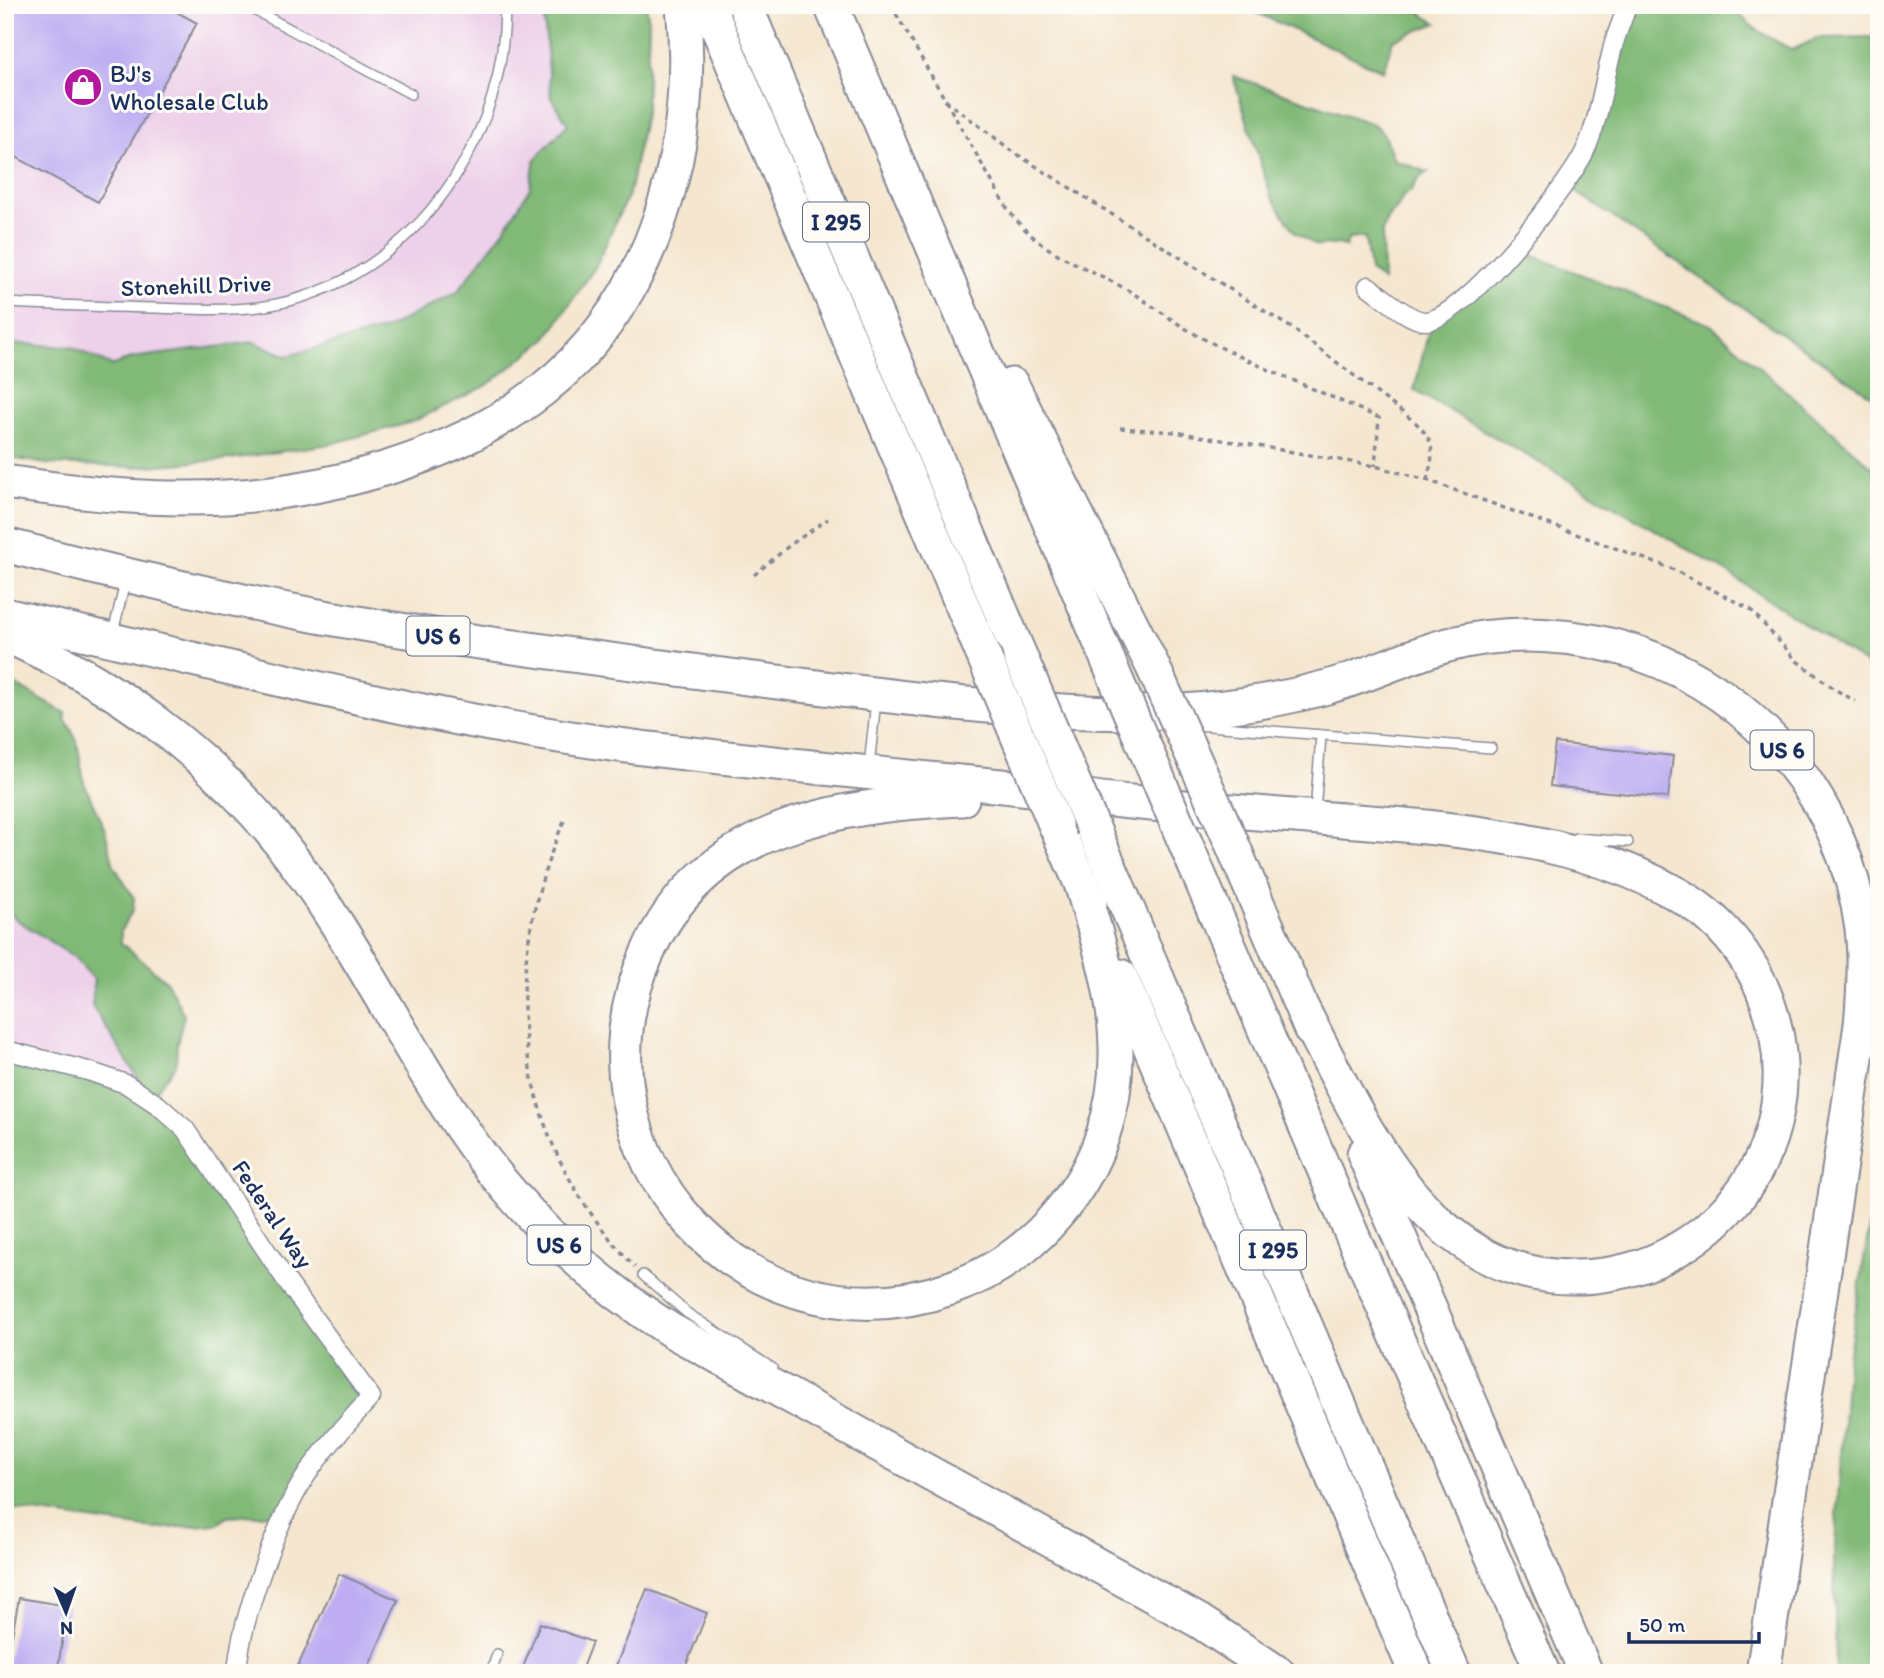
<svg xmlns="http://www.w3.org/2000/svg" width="1884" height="1678" font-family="Itim,sans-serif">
<rect width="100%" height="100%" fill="#fdfcf7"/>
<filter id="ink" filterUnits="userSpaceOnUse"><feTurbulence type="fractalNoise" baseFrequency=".0143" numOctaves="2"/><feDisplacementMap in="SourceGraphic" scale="14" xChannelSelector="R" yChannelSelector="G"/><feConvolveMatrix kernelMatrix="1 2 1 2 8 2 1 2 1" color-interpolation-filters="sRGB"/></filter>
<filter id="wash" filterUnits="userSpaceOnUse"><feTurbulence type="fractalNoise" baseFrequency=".00686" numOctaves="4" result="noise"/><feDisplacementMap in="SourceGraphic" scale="28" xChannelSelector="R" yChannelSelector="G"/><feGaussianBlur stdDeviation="1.57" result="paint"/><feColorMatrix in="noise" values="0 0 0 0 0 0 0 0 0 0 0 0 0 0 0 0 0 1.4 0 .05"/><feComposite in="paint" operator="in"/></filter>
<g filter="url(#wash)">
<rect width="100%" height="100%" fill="#f5e6cf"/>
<g fill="#edd0e9">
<polygon points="5,5 543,5 551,98 568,124 535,159 530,188 504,230 457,292 386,329 286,356 254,342 132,358 112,366 72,347 5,343"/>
<polygon points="5,908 17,920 74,957 94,979 92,1006 143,1085 5,1052"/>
</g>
<g fill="#81b977" stroke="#4e746a" stroke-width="2">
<polygon points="543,5 646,5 649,22 646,108 630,190 596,266 545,340 486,386 412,422 330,444 230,459 136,467 47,464 5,457 5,343 72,347 112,366 132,358 254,342 287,356 386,329 457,292 504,230 530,188 535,159 568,124 551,98"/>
<polygon points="1240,5 1419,5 1423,15 1437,23 1393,40 1383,71"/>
<path d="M1626,5H1734C1744,27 1772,38 1792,50L1818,38L1879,37V401L1565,184L1585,153Z"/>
<polygon points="1233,76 1373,124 1383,133 1394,160 1428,172 1418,179 1411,191 1403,196 1398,207 1388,217 1382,232 1383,281 1370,271 1365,237 1348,239 1346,247 1340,244 1317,246 1295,232 1271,196"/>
<polygon points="1521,251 1711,325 1879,473 1879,671 1870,667 1722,569 1414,390 1431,322"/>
<polygon points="5,679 65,713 65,718 77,741 84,783 105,831 114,866 134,898 133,910 121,930 121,943 167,982 184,1015 177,1044 176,1065 152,1095 143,1086 92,1006 94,979 74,957 17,920 5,908"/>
<polygon points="5,1052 150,1099 194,1144 367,1396 286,1513 227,1517 218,1524 154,1529 5,1508"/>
<polygon points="1879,1166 1879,1673 1836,1673 1834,1560 1847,1365"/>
</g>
<g id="blocks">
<g fill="#beadf2">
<polygon points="5,5 164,5 197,23 98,202 5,151"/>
<polygon points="1555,743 1673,756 1668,798 1550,786"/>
<polygon points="339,1574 398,1600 366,1673 295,1673"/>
<polygon points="647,1589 707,1613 683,1673 613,1673"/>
<polygon points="19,1598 68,1606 57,1673 5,1673"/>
<polygon points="540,1623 592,1642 580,1673 521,1673"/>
</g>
</g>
</g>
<g filter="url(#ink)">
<use href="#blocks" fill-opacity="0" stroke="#888a96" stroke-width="2"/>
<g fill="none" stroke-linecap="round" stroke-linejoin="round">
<g stroke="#888a96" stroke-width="12">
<g id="lane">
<polyline points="245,5 411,94"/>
<path d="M5,303C55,305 104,307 154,308C189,309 225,311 259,307C340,296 409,247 453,180C488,126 505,70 505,5"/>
<polyline points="113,633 125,582"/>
<polyline points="1196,725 1491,748"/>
<polyline points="869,767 876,700"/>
<polyline points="1315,812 1321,736"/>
<polyline points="1576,838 1628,842"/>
<polyline points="643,1275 687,1313 772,1368"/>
<polyline points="491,1673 497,1654"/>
</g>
</g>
<g stroke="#888a96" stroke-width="21">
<g id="street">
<path d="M1368,286C1381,295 1410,322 1426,321C1465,318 1566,189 1584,153C1599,122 1603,84 1612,51C1615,35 1623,21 1627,5"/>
<path d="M5,1050L88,1071L126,1084L158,1105L185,1129L286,1280L371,1397C350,1420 330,1442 312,1467C280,1511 240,1619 237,1673"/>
</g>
</g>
<g stroke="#888a96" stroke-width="37">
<g id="highway">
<polyline points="708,5 982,652"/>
<polyline points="745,5 1020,656"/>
<polyline points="831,5 1109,663"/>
<polyline points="1012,385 1153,667"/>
<path d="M5,482C79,493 152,501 226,497C332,491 458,457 542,390C656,300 697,146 683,5"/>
<path d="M5,545C109,572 213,596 318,616C445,639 572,655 700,672C841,690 982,711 1125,713C1193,713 1262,705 1327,687C1368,676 1406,656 1448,645C1510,629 1577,633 1638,653C1759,695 1845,802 1862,929C1866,961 1864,993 1861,1025L1763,1673"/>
<path d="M5,615C217,663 427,721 642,748C765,763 889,775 1012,787C1052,791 1091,799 1131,802C1201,809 1272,814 1343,820C1456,829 1576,837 1677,894C1786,955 1815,1108 1733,1203C1698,1244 1649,1271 1595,1276C1432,1292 1365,1129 1303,1010"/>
<path d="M5,635C112,682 209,753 281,844C359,943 409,1060 485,1161C537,1229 599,1285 672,1331L1199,1621L1278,1673"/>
<path d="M962,799C837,805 703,825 647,954C559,1151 746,1359 951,1288C994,1273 1032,1246 1061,1210C1098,1165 1117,1108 1116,1051C1116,992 1097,938 1081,883"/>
<polyline points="1055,824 1090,904"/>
<polyline points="1093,828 1454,1673"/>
<polyline points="1182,835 1343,1214 1543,1673"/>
<polyline points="1230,839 1311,1030"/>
<polyline points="1120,976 1416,1673"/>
<polyline points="1364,1154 1586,1673"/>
</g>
</g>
<g stroke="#888a96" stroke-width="3.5" stroke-dasharray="5 5" stroke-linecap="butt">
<path d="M891,5L1007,208C1040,254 1077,262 1124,288C1150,303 1173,322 1200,337C1258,367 1320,391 1379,418L1375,466"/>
<path d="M945,100L1015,153L1293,329L1415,422C1436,442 1434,453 1427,480"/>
<polyline points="1120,428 1175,432 1375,466 1427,480 1670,568 1750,609 1797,661 1836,690 1855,701"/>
<polyline points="754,575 790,545 828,519"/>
<path d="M564,821C495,979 513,1140 635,1267"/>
</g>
<use href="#lane" stroke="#fff" stroke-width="9"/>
<use href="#street" stroke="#fff" stroke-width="18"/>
<use href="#highway" stroke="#fff" stroke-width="33"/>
<g stroke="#888a96" stroke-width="37" stroke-linecap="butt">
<g id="highway-bridge">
<polyline points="982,652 1055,824"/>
<polyline points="1020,656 1093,828"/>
<polyline points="1109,663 1182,835"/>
<polyline points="1153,667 1230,839"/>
</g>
</g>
<use href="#highway-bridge" stroke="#fff" stroke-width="33"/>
</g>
</g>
<defs>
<g id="shop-disc" transform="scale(2.0125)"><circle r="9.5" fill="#b5179e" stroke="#fdfcf7"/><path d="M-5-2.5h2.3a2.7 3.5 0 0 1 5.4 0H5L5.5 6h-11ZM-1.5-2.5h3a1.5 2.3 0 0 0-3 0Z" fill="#fff"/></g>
</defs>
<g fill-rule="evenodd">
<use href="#shop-disc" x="83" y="87"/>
</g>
<g text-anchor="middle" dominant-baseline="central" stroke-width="6" stroke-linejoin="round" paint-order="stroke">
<g fill="#fdfcf7" stroke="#5f6c8c" stroke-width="2">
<rect x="803" y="202.5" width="66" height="39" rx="5"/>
<rect x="406.5" y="616.5" width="63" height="39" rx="5"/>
<rect x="1750.5" y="730.5" width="63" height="39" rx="5"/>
<rect x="527.5" y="1225.5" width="63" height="39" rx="5"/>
<rect x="1240" y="1230.5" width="66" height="39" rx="5"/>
</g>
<g font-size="23" font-weight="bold" fill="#1b2f5e">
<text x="836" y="222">I 295</text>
<text x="438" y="636">US 6</text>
<text x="1782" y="750">US 6</text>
<text x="559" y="1245">US 6</text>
<text x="1273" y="1250">I 295</text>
</g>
<g font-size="24" fill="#1b2f5e" stroke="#fdfcf7" text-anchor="start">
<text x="110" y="73">BJ's<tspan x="110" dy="28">Wholesale Club</tspan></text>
</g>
<g font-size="24" fill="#1b2f5e" stroke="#fdfcf7">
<text transform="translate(196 285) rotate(-2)">Stonehill Drive</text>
<text transform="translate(273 1214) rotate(56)">Federal Way</text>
</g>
</g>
<rect width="1884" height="1678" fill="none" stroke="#fdfcf7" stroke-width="28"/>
<g transform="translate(66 1612) rotate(178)" stroke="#fdfcf7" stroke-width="5" paint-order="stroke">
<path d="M0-5L12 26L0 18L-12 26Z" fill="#1b2f5e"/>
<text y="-10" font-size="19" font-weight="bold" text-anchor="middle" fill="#1b2f5e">N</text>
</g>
<path d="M1629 1632v10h130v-10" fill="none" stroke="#1b2f5e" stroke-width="3.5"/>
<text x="1639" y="1632" font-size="21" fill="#1b2f5e" stroke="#fdfcf7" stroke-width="5" paint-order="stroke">50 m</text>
</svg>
